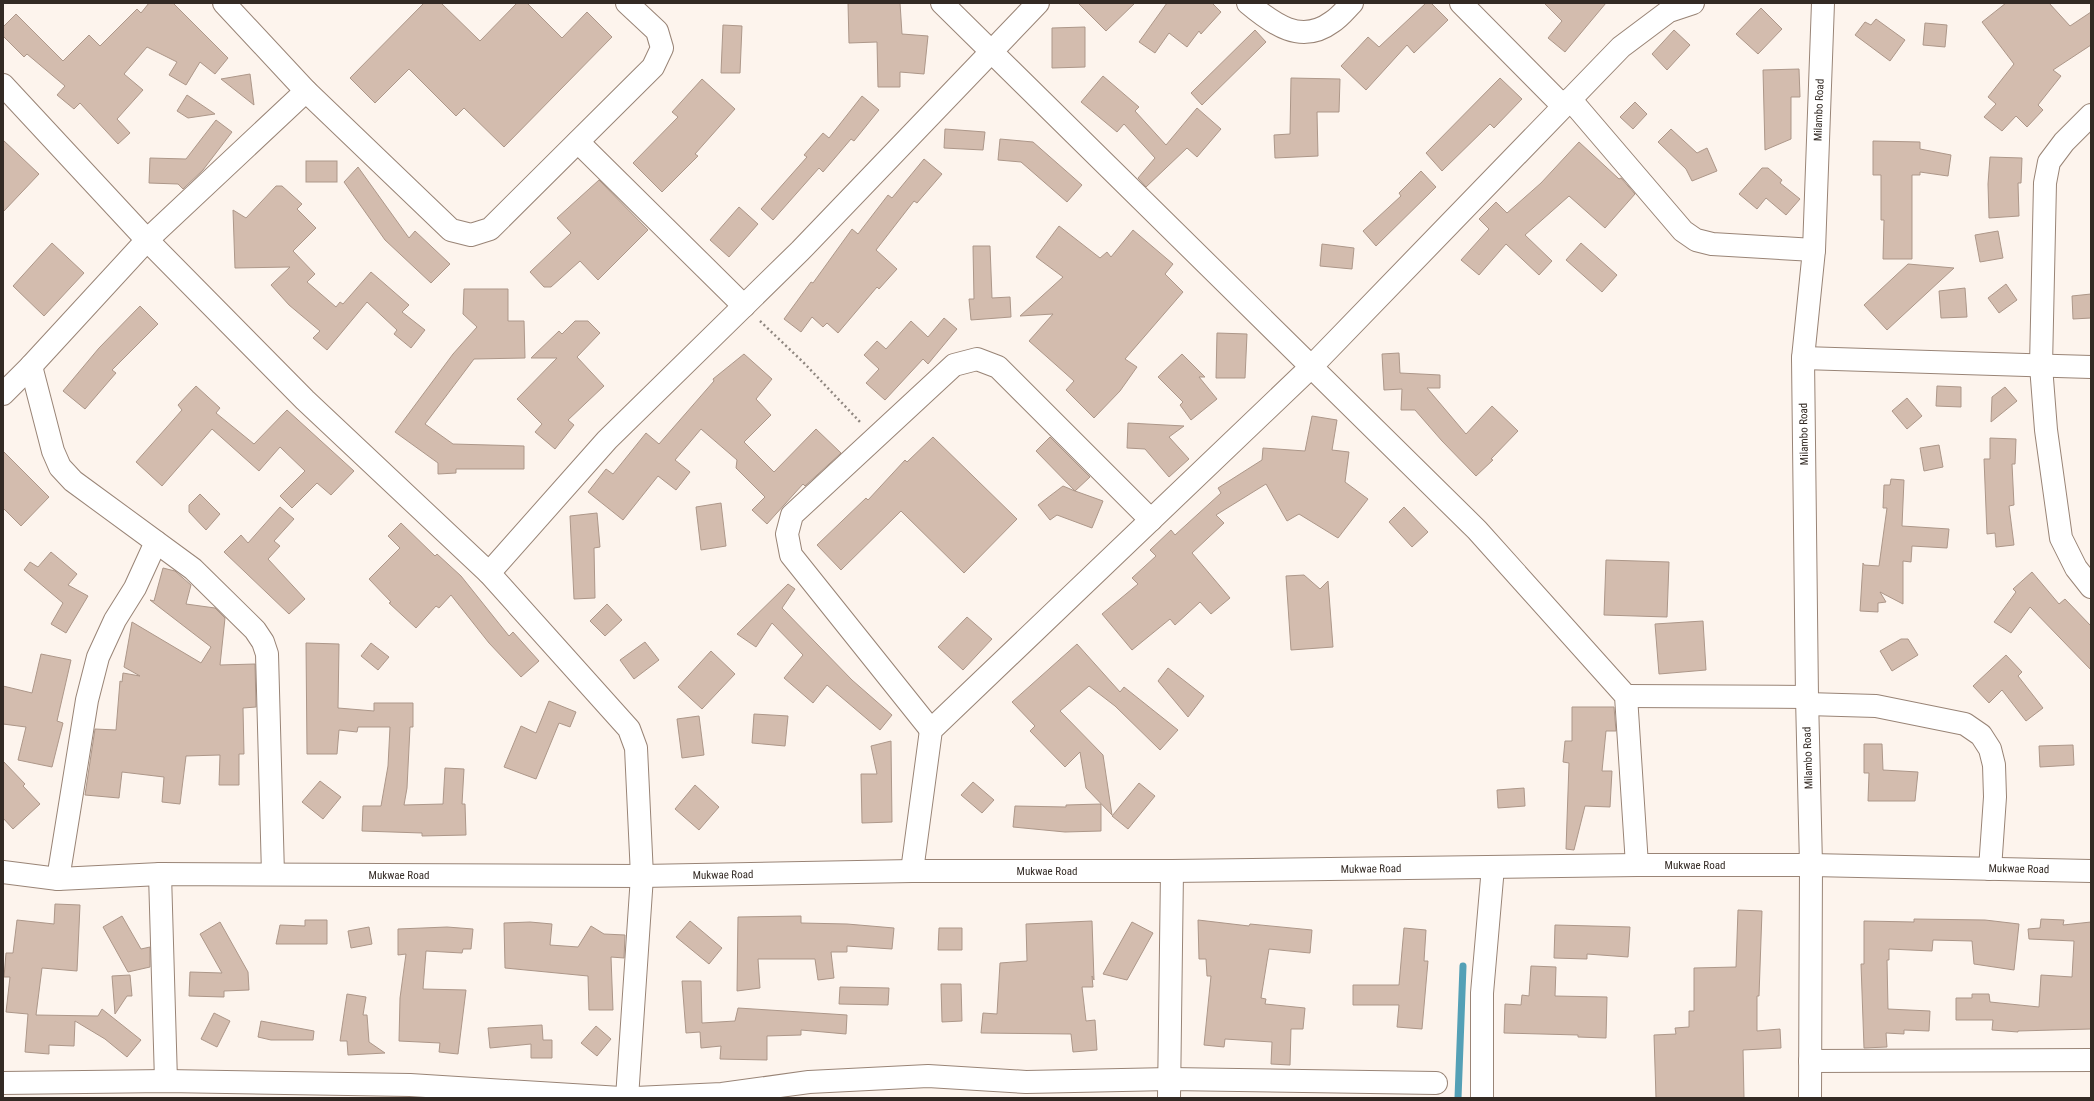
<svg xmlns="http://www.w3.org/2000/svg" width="2094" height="1101" font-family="'Roboto Condensed',sans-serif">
<rect width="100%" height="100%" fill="#fdf4ed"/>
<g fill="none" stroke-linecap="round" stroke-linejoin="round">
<polyline stroke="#54a0b6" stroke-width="7" points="1458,1098 1463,966"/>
</g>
<g fill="#d3bcae" stroke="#ad9789">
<polygon points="149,3 173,3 228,58 215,74 200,62 186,85 169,75 177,62 147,47 124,74 143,90 117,119 130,133 118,144 80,103 74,109 57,95 65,86 27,54 24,57 3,36 3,27 16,14 63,61 89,35 100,46 137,9 141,13"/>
<polygon points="424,3 441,3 480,41 517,3 527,3 562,38 587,12 612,37 504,147 464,108 456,116 409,69 375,103 350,78"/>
<polygon points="848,3 900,3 902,34 928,36 924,74 900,72 900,87 878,87 877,42 849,43"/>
<polygon points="1078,3 1135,3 1106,31"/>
<polygon points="1167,3 1212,3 1221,12 1201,34 1199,31 1187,47 1169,33 1155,53 1139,42"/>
<polygon points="1426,3 1431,3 1448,20 1414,53 1407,45 1366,90 1341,66 1368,37 1379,47"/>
<polygon points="1544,3 1606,3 1565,52 1548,38 1562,21"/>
<polygon points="2006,3 2049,3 2070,26 2091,12 2091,45 2053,70 2061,76 2038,105 2043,110 2027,127 2016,116 2002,131 1984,117 1996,104 1988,97 2014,64 1982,22"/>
<polygon points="1761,8 1782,29 1758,54 1736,34"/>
<polygon points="1876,19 1905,40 1890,61 1855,35 1865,22 1871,25"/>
<polygon points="1925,23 1947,25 1945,47 1923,45"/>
<polygon points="723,25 742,26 740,73 721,73"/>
<polygon points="1085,27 1085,67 1052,68 1052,28"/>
<polygon points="1255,30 1266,42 1202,105 1191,93"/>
<polygon points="1674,30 1690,45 1667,70 1652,54"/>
<polygon points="1799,69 1800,97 1791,97 1791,139 1765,150 1763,70"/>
<polygon points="250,74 254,105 221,79"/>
<polygon points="1103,76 1139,107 1135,111 1166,145 1197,108 1221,129 1197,157 1187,148 1146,187 1138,178 1155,158 1124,124 1117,132 1081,102"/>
<polygon points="1291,78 1340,79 1339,112 1317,112 1318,156 1275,158 1274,135 1290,134"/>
<polygon points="1500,78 1522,99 1494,128 1490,124 1442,171 1426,153"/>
<polygon points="702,79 735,109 695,154 698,156 662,192 633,163 678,117 672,112"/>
<polygon points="187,95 215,114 188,118 177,111"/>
<polygon points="862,96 879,110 854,141 851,139 823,172 819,168 773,220 761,209 807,157 804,155 823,133 829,138"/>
<polygon points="1635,102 1647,114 1633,129 1620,117"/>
<polygon points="216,120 232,132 203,170 183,189 178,184 149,183 150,158 186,159"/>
<polygon points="945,129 985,132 983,150 944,148"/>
<polygon points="1671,129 1697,153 1707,148 1717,171 1692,181 1686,169 1658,142"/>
<polygon points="1000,139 1033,142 1082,185 1067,202 1021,162 998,160"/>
<polygon points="3,140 39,174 3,212"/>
<polygon points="1873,141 1920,142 1920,149 1951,155 1948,176 1920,172 1920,175 1912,175 1912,259 1883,259 1884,220 1881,220 1881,175 1873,175"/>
<polygon points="1579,142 1619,179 1621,178 1635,194 1605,228 1569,196 1525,235 1552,261 1539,275 1506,244 1479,275 1461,260 1489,229 1479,219 1496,202 1507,213 1541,183"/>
<polygon points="1990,157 2022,158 2021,183 2018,183 2019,216 1989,218 1988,184"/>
<polygon points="924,159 942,174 917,203 914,201 876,250 897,269 879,289 877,287 838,333 827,323 823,327 812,317 801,332 784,319 811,282 813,283 852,229 858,234 888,195 892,198"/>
<rect x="306" y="161" width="31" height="21"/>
<polygon points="358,167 409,238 415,231 450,264 431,283 385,240 344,182"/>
<polygon points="1762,168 1768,168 1782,180 1780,183 1800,199 1786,215 1766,198 1757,209 1739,194"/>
<polygon points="1421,171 1436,187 1376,246 1363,231 1401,196 1399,193"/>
<polygon points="599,180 648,230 598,280 580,261 551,287 544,287 530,272 571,233 557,218"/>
<polygon points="276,186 282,186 302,204 297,209 316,228 293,251 315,274 307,282 336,307 340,302 343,304 371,272 409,305 402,312 425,330 411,348 394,334 397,330 367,302 327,350 313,338 320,331 289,305 271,285 290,267 235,268 233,210 246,218"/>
<polygon points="739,207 758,224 729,257 710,240"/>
<polygon points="1059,226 1100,258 1107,252 1111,257 1133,230 1173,264 1165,274 1183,292 1125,359 1137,367 1120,391 1094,418 1066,390 1074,381 1029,341 1053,314 1020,316 1063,277 1036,257"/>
<polygon points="1998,231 2003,258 1980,262 1975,235"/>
<polygon points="52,243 84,273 44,316 13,286"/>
<polygon points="1581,243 1617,275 1602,292 1566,260"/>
<polygon points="1322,244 1354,248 1352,269 1320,266"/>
<polygon points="973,246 990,246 992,298 1010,297 1011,317 971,320 969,299 974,299"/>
<polygon points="1908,264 1954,268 1887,330 1864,305"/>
<polygon points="2006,284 2017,300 1999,313 1988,298"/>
<polygon points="1965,288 1967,317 1941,318 1939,291"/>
<polygon points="464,289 508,289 508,321 524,321 525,358 474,359 425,424 453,444 524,446 524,469 456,469 456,473 438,474 438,463 395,432 453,354 477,327 463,314"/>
<polygon points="2091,294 2091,318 2073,319 2072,296"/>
<polygon points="140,306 158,324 112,370 116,373 85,409 63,391 99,348"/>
<polygon points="944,318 957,329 928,364 923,359 885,400 866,383 879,369 864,355 877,341 886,349 911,321 928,337"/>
<polygon points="575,321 588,321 600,333 577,357 604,386 568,420 574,425 555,449 535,432 542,424 517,399 557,358 531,358 559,331 562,334"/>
<polygon points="1217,333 1247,334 1245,378 1216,378"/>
<polygon points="1399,353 1400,373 1440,375 1440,388 1427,388 1466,434 1492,406 1518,431 1491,459 1493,460 1476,476 1442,441 1415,410 1401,410 1402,389 1384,390 1382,354"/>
<polygon points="744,354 772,379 756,399 771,415 744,442 774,472 816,429 841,453 805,486 803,484 767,524 752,510 765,497 736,468 737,460 701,429 675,460 690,472 676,490 658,476 623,520 588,492 606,469 613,474 646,433 659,444 714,381 713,379"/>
<polygon points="1182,354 1205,377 1199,377 1217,399 1191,420 1180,405 1183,402 1158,377"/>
<polygon points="196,386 220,408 216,413 254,444 287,410 354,471 331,495 317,483 292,508 280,496 305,471 280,447 259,471 212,429 162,486 136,462 182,410 178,405"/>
<polygon points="1937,386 1961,387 1961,407 1936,406"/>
<polygon points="2005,387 2017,401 1991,422 1992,397"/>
<polygon points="1907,398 1922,416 1907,429 1892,411"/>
<polygon points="1312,416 1337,420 1332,450 1349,452 1345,482 1368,499 1338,538 1299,514 1287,521 1266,484 1216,515 1224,523 1192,553 1230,598 1211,614 1200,602 1175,625 1170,619 1132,650 1102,614 1138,584 1132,578 1156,556 1150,550 1171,530 1175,535 1221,493 1218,488 1262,460 1263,448 1305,451"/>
<polygon points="1128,423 1184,426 1169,437 1189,459 1169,477 1145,449 1127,448"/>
<polygon points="933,437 1017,519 964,573 901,511 841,570 817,545 866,498 868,500 905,460 907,462"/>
<polygon points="1050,437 1090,477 1075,491 1103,501 1092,528 1057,515 1050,520 1038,505 1063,486 1075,491 1036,451"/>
<polygon points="1990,438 2016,439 2015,464 2012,464 2014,505 2009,506 2014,545 1996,547 1995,533 1987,534 1984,459 1990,459"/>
<polygon points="1939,445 1943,467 1924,471 1920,448"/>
<polygon points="3,451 49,497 21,526 3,508"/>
<polygon points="1891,479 1904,480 1902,526 1949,529 1947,548 1912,546 1911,562 1903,561 1903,604 1880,592 1886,602 1878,603 1878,612 1860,611 1863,563 1864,565 1879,566 1887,508 1883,508 1884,485 1890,485"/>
<polygon points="200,494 220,514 206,530 189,512 189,505"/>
<polygon points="721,503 726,546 701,550 696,507"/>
<polygon points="280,507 294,519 274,541 280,546 268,559 305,599 289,614 224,552 241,535 248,543"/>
<polygon points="1404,507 1428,532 1412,547 1389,522"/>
<polygon points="597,513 600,547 594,548 595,598 574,599 570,516"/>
<polygon points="401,523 435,556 437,554 461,576 509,636 513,632 539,661 521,677 489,643 451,595 439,608 436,606 416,628 389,603 391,602 369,579 400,548 388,536"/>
<polygon points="51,552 77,574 68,585 88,596 66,633 51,624 63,603 24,570 30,562 38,567"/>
<polygon points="1606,560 1669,562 1667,617 1604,615"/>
<polygon points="163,568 175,571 191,585 186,604 215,608 225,618 220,665 255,664 256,707 243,708 244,754 239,754 239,785 219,785 220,755 186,756 180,804 162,802 164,777 122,772 119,798 85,795 95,729 116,730 120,681 122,682 123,673 140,676 124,667 132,622 201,663 211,647 150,600 154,601"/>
<polygon points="2032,572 2059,604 2065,599 2091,626 2091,670 2030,607 2011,633 1994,622 2016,592 2013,589"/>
<polygon points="1304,575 1320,589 1328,581 1333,647 1291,650 1286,576"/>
<polygon points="788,584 795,589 782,608 852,680 892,715 880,730 827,685 813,703 784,678 803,655 772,623 756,647 737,634"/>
<polygon points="607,604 622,620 605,636 590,621"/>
<polygon points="967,617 992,639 963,670 938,647"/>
<polygon points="1703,621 1706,670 1659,674 1655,624"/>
<polygon points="1901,639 1908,639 1918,655 1892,671 1880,651"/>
<polygon points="645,642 659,660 634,679 620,660"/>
<polygon points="306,643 339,644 338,708 374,711 374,703 413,703 413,727 410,727 407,788 404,805 443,804 445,768 464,769 462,804 465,804 466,835 422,836 422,833 362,831 363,806 381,806 388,766 390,727 358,727 357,732 339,730 337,754 307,754"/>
<polygon points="371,643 389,657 378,670 361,656"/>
<polygon points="1077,644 1120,692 1124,687 1178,730 1160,750 1115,706 1089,686 1060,711 1103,755 1112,815 1086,788 1080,752 1065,767 1030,731 1035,726 1012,702"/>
<polygon points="711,651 735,674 702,709 678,687"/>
<polygon points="41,654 71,660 57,721 63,723 52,767 18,760 26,727 3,724 3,686 32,693"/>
<polygon points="2006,655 2022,672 2018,676 2043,708 2026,721 2002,690 1989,703 1973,686"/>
<polygon points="1168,668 1204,696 1188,717 1158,681"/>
<polygon points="549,701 576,712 570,727 559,723 536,779 504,767 521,726 536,733"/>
<polygon points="1572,707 1614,707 1616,731 1606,731 1602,771 1612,771 1610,807 1585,806 1574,850 1566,849 1569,763 1563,762 1565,741 1572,741"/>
<polygon points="754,714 788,716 785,746 752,743"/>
<polygon points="699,716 704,755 682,758 677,719"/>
<polygon points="891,741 892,822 862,823 861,774 877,774 871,746"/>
<polygon points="1864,744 1882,744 1883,770 1918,772 1915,801 1868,801 1869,773 1864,773"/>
<polygon points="2073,745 2074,765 2040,767 2039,746"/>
<polygon points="3,761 25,784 23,786 40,804 13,829 3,818"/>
<polygon points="320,781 341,797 323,819 302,802"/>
<polygon points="973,782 994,800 982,813 961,795"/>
<polygon points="1139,783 1155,796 1128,829 1112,816"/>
<polygon points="695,785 719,807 699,830 675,809"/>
<polygon points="1524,788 1525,806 1498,808 1497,790"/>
<polygon points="1101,804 1101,831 1065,832 1013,827 1015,806 1066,807 1066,805"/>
<polygon points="55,904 80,905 77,971 42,968 36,1015 98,1016 102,1009 141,1040 127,1057 105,1039 75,1021 74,1046 49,1045 49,1054 25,1052 28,1014 6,1012 10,977 4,977 6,953 13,953 17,920 54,924"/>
<polygon points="1738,910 1762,911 1759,996 1757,996 1757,1031 1780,1029 1781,1048 1743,1050 1744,1098 1656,1098 1654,1035 1676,1034 1675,1028 1689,1027 1689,1011 1694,1011 1694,968 1736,967"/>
<polygon points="122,916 141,949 150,947 150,967 128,972 103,927"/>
<polygon points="801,916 801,923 847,924 894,928 892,949 847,946 847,952 831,952 834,978 818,980 815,959 758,959 760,988 737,991 738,917"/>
<polygon points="1914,919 1985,920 2019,924 2014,970 1974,964 1972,941 1933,940 1932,951 1889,949 1889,960 1887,960 1888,1009 1930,1011 1929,1031 1904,1030 1904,1034 1886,1033 1887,1047 1864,1048 1861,964 1864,964 1864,921 1914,922"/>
<polygon points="2041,919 2064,920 2063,925 2091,922 2091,1029 2018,1031 2018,1032 1992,1030 1993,1020 1956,1020 1956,998 1972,998 1972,994 1989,994 1990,1002 2039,1007 2041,975 2072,977 2074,941 2029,939 2028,929 2040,928"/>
<polygon points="305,920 327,920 327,944 276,944 280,925 305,926"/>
<polygon points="1198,920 1249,926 1250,924 1312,930 1310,953 1269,949 1261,998 1266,999 1265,1004 1305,1008 1303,1029 1291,1029 1290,1065 1271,1064 1272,1042 1225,1039 1224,1047 1204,1045 1211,976 1207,976 1206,959 1199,959"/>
<polygon points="690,921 722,948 709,964 676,937"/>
<polygon points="1092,921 1094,980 1092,976 1093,987 1082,987 1086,1021 1095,1020 1097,1050 1073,1052 1071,1034 981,1033 983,1013 997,1014 1000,963 1027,961 1026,924"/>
<polygon points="220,922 248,972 249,990 224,991 224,997 189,996 190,972 222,973 200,934"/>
<polygon points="530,922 552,924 550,945 578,947 591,926 604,934 625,935 624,958 611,957 613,1010 589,1010 588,976 505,968 504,923"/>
<polygon points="1132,922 1153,933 1127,980 1103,974"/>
<polygon points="1555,925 1630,927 1628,957 1587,954 1587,959 1554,958"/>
<polygon points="369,927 372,944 351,948 348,931"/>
<polygon points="447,927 473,929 471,949 463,949 462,953 426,951 423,989 466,990 458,1054 439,1052 440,1043 399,1041 400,998 406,954 398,955 398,929"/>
<polygon points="939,928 962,928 962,950 938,950"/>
<polygon points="1404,928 1426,930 1424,961 1428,961 1422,1029 1397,1027 1399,1005 1353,1005 1353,985 1399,985"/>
<polygon points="1531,966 1556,967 1555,996 1607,997 1606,1038 1578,1037 1578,1035 1504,1033 1505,1004 1521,1005 1522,995 1529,996"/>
<polygon points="130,975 132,996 127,996 115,1014 112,976"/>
<polygon points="682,981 701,981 702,1023 735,1021 738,1008 847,1015 846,1034 801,1030 801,1035 767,1036 767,1060 720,1059 721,1046 701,1048 700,1032 686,1033"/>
<polygon points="941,984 961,984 962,1021 942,1022"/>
<polygon points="840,987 889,988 888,1005 839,1004"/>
<polygon points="347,994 366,997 363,1015 367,1015 369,1042 385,1053 348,1055 347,1041 340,1041"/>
<polygon points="214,1013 230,1021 217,1047 201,1039"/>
<polygon points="261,1021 314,1031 313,1040 271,1040 258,1037"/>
<polygon points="542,1025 543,1040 552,1040 552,1058 531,1058 531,1044 490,1048 488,1028"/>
<polygon points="596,1026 611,1039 597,1056 581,1043"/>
</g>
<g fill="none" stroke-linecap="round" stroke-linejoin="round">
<g stroke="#998476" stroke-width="24">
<g id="minor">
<polyline points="224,3 306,91 451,230 471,235 490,229 653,67 662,48 657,31 627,3"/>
<polyline points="942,3 1477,530 1626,696 1637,865"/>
<path d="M1248,3C1273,24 1301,45 1332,22C1340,17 1346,9 1352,3"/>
<polyline points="1461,3 1563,106"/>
<polyline points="3,85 147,240 305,400 489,573 629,729 636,748 642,876 627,1098"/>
<polyline points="1570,99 1683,231 1696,240 1712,244 1814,250"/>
<polyline points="2091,115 2064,142 2049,162 2045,183 2041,366 2046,430 2061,538 2076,568 2091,587"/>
<polyline points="578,142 744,306"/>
<polyline points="1803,358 2091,367"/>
<polyline points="31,366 53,451 60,467 73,481 193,569 255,630 263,642 267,654 273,874"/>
<polyline points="3,394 31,366 147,240 306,91"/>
<polyline points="489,573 607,440 800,251 1038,3"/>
<polyline points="1626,696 1807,697"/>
<polyline points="1807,704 1876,706 1965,724 1981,735 1990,749 1994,765 1995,797 1990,869"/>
<polyline points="931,730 791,555 787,534 792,515 954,365 977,359 998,367 1151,520"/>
<polyline points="912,871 931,730 1311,367 1621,47 1669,11 1693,3"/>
<polyline points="160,874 166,1081"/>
<polyline points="58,879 87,700 98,657 115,620 135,588 156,542"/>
<polyline points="1810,1061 2091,1060"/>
<polyline points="3,1083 166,1081 410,1085 621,1098"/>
<polyline points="635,1098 722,1094 809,1082 928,1076 1026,1082 1170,1079 1436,1083"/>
<polyline points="1169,1098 1172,871"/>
<polyline points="1482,1098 1482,993 1493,867"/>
</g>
</g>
<g stroke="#998476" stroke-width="24">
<g id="tertiary">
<polyline points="3,872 58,879 160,874 642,876 912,871 1172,871 1637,865 1811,865 2091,871"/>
<polyline points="1810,1098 1811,865 1807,697 1803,358 1814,250 1823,3"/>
</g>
</g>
<polyline stroke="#8f867f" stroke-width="2.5" stroke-dasharray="2 3" stroke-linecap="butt" points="760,321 804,363 861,423"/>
<use href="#minor" stroke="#fff" stroke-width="22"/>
<use href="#tertiary" stroke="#fff" stroke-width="22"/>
</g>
<g text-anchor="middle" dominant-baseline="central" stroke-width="3.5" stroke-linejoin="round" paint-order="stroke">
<g font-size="11" fill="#332a24" stroke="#fff">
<text transform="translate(1819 110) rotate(-88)">Milambo Road</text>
<text transform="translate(1804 434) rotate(-91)">Milambo Road</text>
<text transform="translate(1808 758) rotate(-92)">Milambo Road</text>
<text x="1695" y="865">Mukwae Road</text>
<text transform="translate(1371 869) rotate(-1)">Mukwae Road</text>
<text transform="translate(2019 869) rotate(1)">Mukwae Road</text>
<text x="1047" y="871">Mukwae Road</text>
<text x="399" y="875">Mukwae Road</text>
<text transform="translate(723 875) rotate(-1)">Mukwae Road</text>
</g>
</g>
<rect width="2094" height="1101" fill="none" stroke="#332a24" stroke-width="8"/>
</svg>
